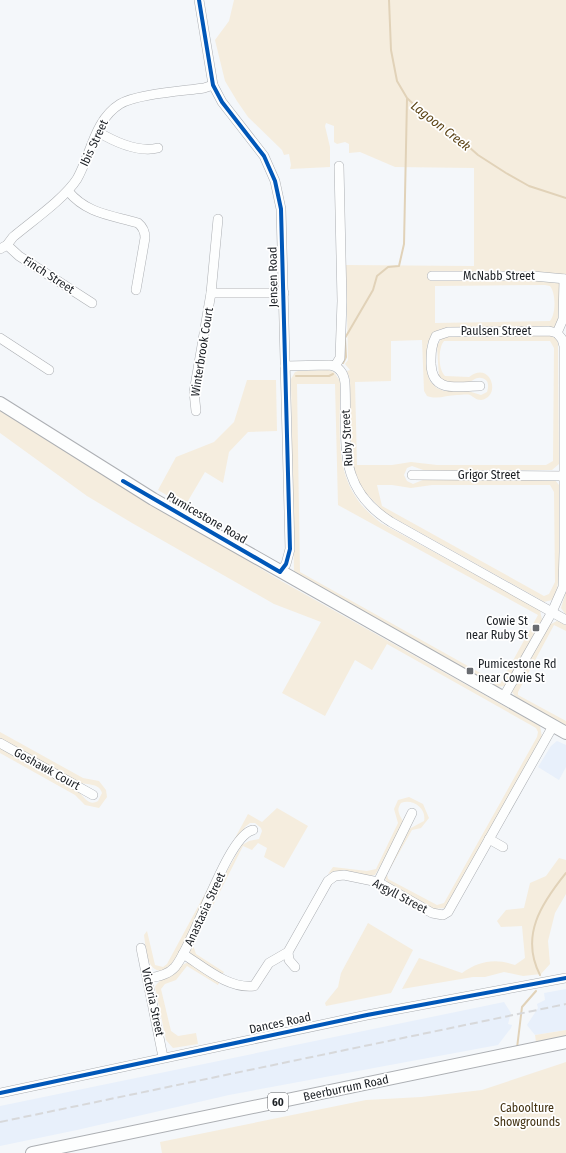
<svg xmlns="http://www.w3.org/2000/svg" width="566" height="1153" font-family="'Fira Sans Condensed',sans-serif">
<rect width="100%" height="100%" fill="#f4f7fa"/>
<g fill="#e8f0fb">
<polygon points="557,741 566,745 566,767 559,780 538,767 551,746"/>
<polygon points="566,989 566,1030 535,1035 527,1025 538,1008 537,1004 545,1000 544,993"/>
<polygon points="504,1002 511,1013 508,1024 512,1025 511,1028 498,1045 229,1095 77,1130 0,1146 0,1106"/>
</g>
<g fill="#f5edde" fill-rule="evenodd">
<path d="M234,0H566V277L434,273H428V279H546L557,281L560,284V320L556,327H553L440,329L432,334L427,345V372L430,381L437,388L444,391H468L481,395L487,392C489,386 489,379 481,378C476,377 473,381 469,382C460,385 447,383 439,378L437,346L441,339L447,336L550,335L556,338L558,343L559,464L552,470L426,471L412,466L407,468L404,475L407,481L413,484L425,479L555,480L559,485C559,507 565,586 552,600L544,602L541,600L385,513L361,488L353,466L351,452L350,380L347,371L350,370L345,364L348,360L346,265L474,266V168L395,167L360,152L349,153V144L345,142L337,144L334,142V126L326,123L325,126L330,147V167L290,169L291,165L289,154L284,155L282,150L248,117L237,101L225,81L215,40L229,21ZM545,285L550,286C556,293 556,314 550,321L435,323V286ZM422,340L424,391L427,396C438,400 446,395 457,395C461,395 467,394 470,395C474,397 476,400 481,400C502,397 491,360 469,377L445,376C438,370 438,348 444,341H550L554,348L553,461L546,465H437L411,462L392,465H357L355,382L391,381V341ZM377,485H392L411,488L432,485H550L554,492L555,582L549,594L544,596L382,506Z"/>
<path d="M328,370L334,372L340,381C341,437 330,485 381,523L540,610L542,620L505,686L497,687L297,575L294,572L291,379L295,372L298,371ZM297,384H335L338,505L538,615L500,684L300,572Z"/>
<polygon points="247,380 276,380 277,431 248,432 229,452 223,483 205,472 185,506 158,490 176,457 214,442 234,422"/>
<path d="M0,408L276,578L540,726L542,737L445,908L433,909L388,883L384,877L409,829L424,821C427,809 413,798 401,803C396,810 399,814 403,821L402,829L375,875C359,879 344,866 328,874L333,867L367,871L376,869L398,823L394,809L398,800L409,797L423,804L429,818L421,828L412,830L387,874L388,879L437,905L444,903L537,737L538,732L536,728L387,644L372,670L355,660L325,716L282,693L321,622L274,604L132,523L87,496L0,433Z"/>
<polygon points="566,591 566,615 561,608"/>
<polygon points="557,621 566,624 566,631 554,625 518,692 518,695 566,721 566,726 517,699 512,692 549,625"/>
<path d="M0,732L83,778L99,781L106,790L107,797L99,808L85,805L75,795L0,753V746L80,793C85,799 90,806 98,801L102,793C99,782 87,786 79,782C52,770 26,753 0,739Z"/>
<path d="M277,808L308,826L284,868L264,857L267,848L258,843L252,850L243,846L193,945L196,954L224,972L222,975L191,954L189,951L220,883L242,845L249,841L259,839L262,831L261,828L255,823H250L245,827L215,879L180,951L171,965L162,971C146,971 146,948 144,935L147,931L155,965L163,967L167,964L248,814L262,822Z"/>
<path d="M559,858L566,860V894L555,913L548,941L550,964L541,974L523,976L504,972L485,977H473L402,989L419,958L462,973C479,961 495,958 515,965L525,958L522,926L501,927L497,921L506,910L524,908L530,883L546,876Z"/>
<polygon points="368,923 413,950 391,993 326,1006 325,1003 338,987 341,973"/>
<path d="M190,962L220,981L218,985L187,966L176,980L165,984L161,989L171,1031L178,1036L196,1033L198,1044L173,1048L166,1040L155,987C158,980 182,963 190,962Z"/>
<polygon points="566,1030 566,1036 536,1042 535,1035"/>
<polygon points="566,1062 566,1153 162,1153 160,1142 366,1100 421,1097 482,1090"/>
</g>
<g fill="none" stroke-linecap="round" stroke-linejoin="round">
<g stroke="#e1d2b8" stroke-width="2">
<polyline points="389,0 391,50 397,81 407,98 430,120 451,131 478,155 506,173 529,186 566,198"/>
<polyline points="343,363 346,357 345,338 373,290 377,276 388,267 399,266 404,244 407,99"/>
<polyline points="296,376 329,376 333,374"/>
<path d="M540,975C520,936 541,904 566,873"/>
<polyline points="517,1048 522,1007 536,991"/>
</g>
<g stroke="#acafb3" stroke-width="10">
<g id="minor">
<polyline points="199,0 213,85 222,102 264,156 275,181 281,209 290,549 286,564 280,572"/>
<path d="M98,132C115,142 138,153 158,148"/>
<path d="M68,191C87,214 111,215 138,223C143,227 145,231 145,238L136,290"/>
<polyline points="7,245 19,256 92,303"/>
<path d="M0,249L7,245L13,237C32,221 64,199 77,179C91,155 94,120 120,104C136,94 183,91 204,88L213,85"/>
<polyline points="432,276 533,276 566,279"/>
<polyline points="211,293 284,293"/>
<polyline points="557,333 563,319 564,279"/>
<polyline points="0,338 49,370"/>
<path d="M285,366L329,365C339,366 344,373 345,383C348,441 334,486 391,522L566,620"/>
<polyline points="335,366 340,358 342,301 339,166"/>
<path d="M480,386C459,386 432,394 431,364C431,354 431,345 436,336L448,332L549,331L557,333"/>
<polyline points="196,411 194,392 211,293 218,219"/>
<polyline points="412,475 566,476"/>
<polyline points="503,698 552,612 563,587 564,552 564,346 562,339 557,333"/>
<polyline points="0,743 93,795"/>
<polyline points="489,839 503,847"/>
<polyline points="378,882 412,813"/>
<polyline points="141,948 163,1057"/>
<path d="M183,954C204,967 228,989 254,986L269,963L288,952"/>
<polyline points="295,967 289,960 288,952 328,881 335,876 344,875 378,882 432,913 443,915 448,912 553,726"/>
<path d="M148,978C158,977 168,975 175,967C195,943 227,835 253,830"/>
<polyline points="0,1093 367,1015 566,978"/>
</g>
</g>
<g stroke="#acafb3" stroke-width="14">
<g id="major">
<polyline points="0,403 153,499 566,733"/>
<polyline points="32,1153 566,1042"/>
</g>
</g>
<use href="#minor" stroke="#fdfefe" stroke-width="9"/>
<use href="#major" stroke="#fdfefe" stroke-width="12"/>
<polyline stroke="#d7d8da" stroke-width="2" stroke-dasharray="8 4" stroke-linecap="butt" points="0,1122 566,1004"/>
<g stroke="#fff" stroke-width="6">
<g id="cycleway">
<polyline points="123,481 280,572 286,564 290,549 281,209 275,181 264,156 222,102 213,85 199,0"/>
<polyline points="0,1093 367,1015 566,978"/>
</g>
</g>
<use href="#cycleway" stroke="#0057b8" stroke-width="4"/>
</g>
<g fill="#686b70" stroke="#fff" stroke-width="1.5">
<rect x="532" y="624" width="8" height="8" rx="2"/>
<rect x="466" y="667" width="8" height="8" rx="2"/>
</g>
<g text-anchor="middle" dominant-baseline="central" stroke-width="3.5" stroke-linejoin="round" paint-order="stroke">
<rect fill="#fff" stroke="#606366" stroke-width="1" x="268" y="1093" width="20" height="18" rx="3"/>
<g font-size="11" font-weight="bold" fill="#1c2025">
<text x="278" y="1102">60</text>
</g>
<g font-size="12" fill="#1c2025" stroke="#fff">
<text transform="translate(94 143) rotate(-65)">Ibis Street</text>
<text transform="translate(49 275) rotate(33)">Finch Street</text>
<text x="499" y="276">McNabb Street</text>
<text transform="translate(273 277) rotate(-91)">Jensen Road</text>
<text x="496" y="331">Paulsen Street</text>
<text transform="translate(202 352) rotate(-81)">Winterbrook Court</text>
<text transform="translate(347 438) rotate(-93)">Ruby Street</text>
<text x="489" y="475">Grigor Street</text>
<text transform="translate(207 518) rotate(30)">Pumicestone Road</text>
<text transform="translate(47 769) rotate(29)">Goshawk Court</text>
<text transform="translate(400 896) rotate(28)">Argyll Street</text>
<text transform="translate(205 909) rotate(-65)">Anastasia Street</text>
<text transform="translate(153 1002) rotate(78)">Victoria Street</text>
<text transform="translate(280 1023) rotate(-12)">Dances Road</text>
<text transform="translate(346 1088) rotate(-12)">Beerburrum Road</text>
</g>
<g font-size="12" fill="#1c2025" stroke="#fff" text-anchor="end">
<text x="528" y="621">Cowie St<tspan x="528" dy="14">near Ruby St</tspan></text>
<text x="478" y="664" text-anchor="start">Pumicestone Rd<tspan x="478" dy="14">near Cowie St</tspan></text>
</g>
<g font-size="12" fill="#423111" stroke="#fff">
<text x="527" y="1108">Caboolture<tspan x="527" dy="14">Showgrounds</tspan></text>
</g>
<g font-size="13" font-style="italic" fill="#5c4416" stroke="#fff">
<text transform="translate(441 126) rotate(38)">Lagoon Creek</text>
</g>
</g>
</svg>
